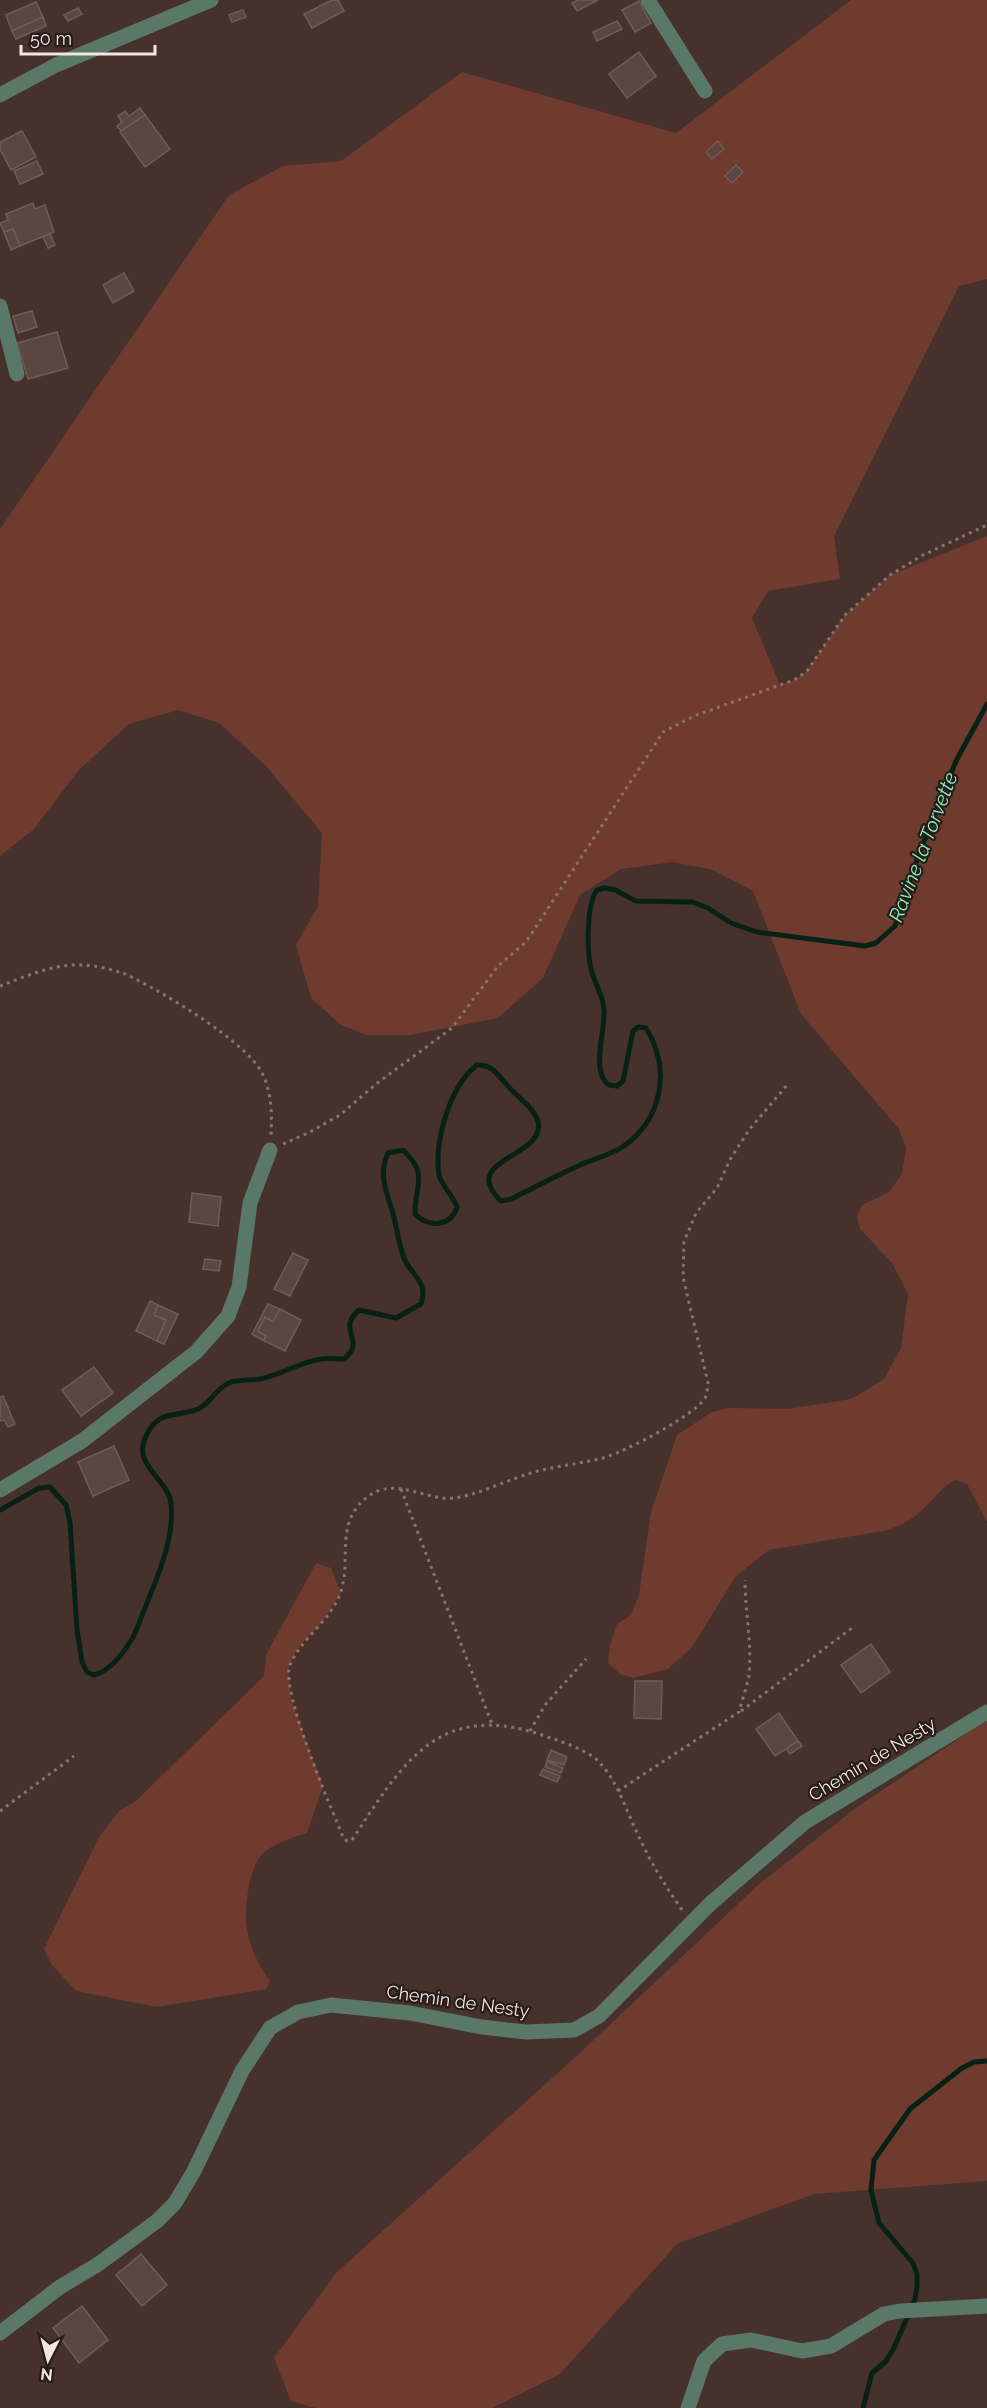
<svg xmlns="http://www.w3.org/2000/svg" width="987" height="2408" font-family="Raleway,sans-serif">
<rect width="100%" height="100%" fill="#47312c"/>
<g fill="#6e3b2e">
<path d="M851,0H987V279L959,286L834,536L840,579L768,591L752,618L780,685L794,680L807,671L845,615L890,575L987,536V1522L967,1484L955,1480C940,1488 933,1501 920,1512C910,1522 896,1527 883,1531L769,1550L736,1576L692,1647L668,1669L633,1678L620,1674L608,1663L610,1645L617,1624L631,1615L639,1595L651,1512L677,1435L712,1412L729,1408L788,1409L851,1399L884,1379L901,1348L908,1294L892,1263L860,1229L857,1217L862,1205L889,1192L902,1174L906,1148L899,1129L801,1014L753,891L713,870L673,862L621,869L580,895L543,978L498,1018L410,1035H367L341,1025L311,998L296,945L318,906L322,833L266,766L219,723L178,710L129,724L78,771L34,829L0,856V529L229,195L283,166L341,161L462,72L676,133Z"/>
<path d="M316,1563L331,1568L341,1593L324,1619L296,1651L288,1669L291,1699L323,1786L307,1833C293,1837 272,1844 261,1855C256,1861 252,1873 250,1881C241,1922 247,1947 270,1982L266,1989L156,2007L76,1991L51,1964L44,1949L99,1837L119,1811L136,1801L264,1676L266,1655Z"/>
<polygon points="987,1720 987,2181 814,2194 677,2244 560,2374 492,2408 316,2408 291,2401 274,2358 336,2273 581,2052 758,1885 857,1807"/>
</g>
<g fill="none" stroke-linecap="round" stroke-linejoin="round">
<g stroke="#082115" stroke-width="5">
<path d="M0,1510L39,1488L50,1487L66,1505L70,1522L77,1630L82,1662L87,1672L94,1675C109,1671 122,1655 130,1642C136,1634 139,1622 143,1613C156,1580 175,1540 171,1503C168,1480 133,1465 145,1438C158,1408 176,1418 198,1409C211,1403 216,1388 229,1383C238,1379 250,1381 260,1379C281,1375 300,1362 321,1359C328,1358 336,1359 344,1359C368,1339 335,1331 359,1310L396,1318L421,1304C429,1281 411,1276 404,1258C399,1245 397,1230 394,1217C388,1194 377,1177 388,1153L403,1150C429,1175 415,1183 415,1214C429,1228 451,1227 457,1207C453,1195 442,1187 439,1175C434,1140 450,1086 477,1065C493,1064 499,1077 509,1087C518,1098 534,1107 538,1122C546,1158 457,1159 501,1201L511,1199C535,1187 558,1175 582,1164C597,1158 610,1155 624,1146C663,1118 671,1068 646,1028L638,1027L633,1031L623,1081L617,1086L609,1085C590,1073 606,1028 604,1009C603,995 594,982 591,969C587,951 586,905 597,890L605,888L615,890L636,901L692,902L708,908L731,923L757,932L865,946L876,943L895,926L918,857L956,761L987,704"/>
<polyline points="863,2408 872,2373 886,2361 894,2348 915,2299 917,2287 917,2274 913,2263 879,2223 871,2190 874,2160 910,2109 962,2068 974,2062 987,2061"/>
</g>
</g>
<g fill="#5c4640" stroke="#735b55" stroke-width="1.5">
<polygon points="332,0 338,0 344,11 312,28 304,14"/>
<polygon points="578,0 598,0 577,11 572,3"/>
<polygon points="639,1 651,23 635,32 622,10"/>
<polygon points="36,2 43,17 12,31 6,15"/>
<polygon points="78,8 82,14 68,21 64,15"/>
<polygon points="243,10 246,17 232,22 229,15"/>
<polygon points="43,17 46,26 16,39 12,31"/>
<polygon points="617,21 622,29 597,41 593,32"/>
<polygon points="639,52 656,76 627,98 609,74"/>
<polygon points="140,108 145,115 121,131 117,126 122,122 118,116 125,111 129,116"/>
<polygon points="145,115 170,149 145,167 120,132"/>
<polygon points="22,131 36,157 11,170 0,149 0,142"/>
<polygon points="718,141 724,149 712,159 706,152"/>
<polygon points="37,161 43,174 20,184 14,171"/>
<polygon points="736,165 743,172 732,183 725,176"/>
<polygon points="33,203 35,209 45,205 54,232 20,246 13,229 4,232 0,223 8,220 6,214"/>
<polygon points="13,229 20,246 11,250 4,232"/>
<polygon points="50,234 55,245 48,248 43,237"/>
<polygon points="124,273 134,291 113,303 103,285"/>
<polygon points="32,311 37,327 18,333 13,316"/>
<polygon points="57,332 68,368 28,379 17,343"/>
<polygon points="192,1193 221,1197 218,1226 189,1222"/>
<polygon points="293,1253 308,1260 290,1296 274,1289"/>
<polygon points="205,1259 221,1261 219,1271 203,1269"/>
<polygon points="150,1301 158,1305 154,1315 166,1320 157,1341 136,1331"/>
<polygon points="268,1304 280,1309 273,1322 265,1317 258,1331 266,1336 264,1341 252,1334"/>
<polygon points="158,1305 178,1314 164,1344 157,1341 166,1320 154,1315"/>
<polygon points="280,1309 301,1320 285,1351 264,1341 266,1336 258,1331 265,1317 273,1322"/>
<polygon points="94,1367 113,1393 81,1416 62,1390"/>
<polygon points="3,1396 15,1424 8,1427 4,1420 0,1421 0,1397"/>
<polygon points="114,1446 129,1480 93,1496 78,1462"/>
<polygon points="871,1644 890,1672 861,1693 841,1665"/>
<polygon points="635,1681 662,1681 661,1719 634,1718"/>
<polygon points="779,1713 798,1741 775,1756 756,1729"/>
<polygon points="798,1741 802,1746 790,1754 786,1749"/>
<polygon points="551,1750 567,1757 564,1765 547,1760"/>
<polygon points="547,1761 563,1768 561,1773 545,1767"/>
<polygon points="543,1769 560,1776 557,1782 540,1775"/>
<polygon points="141,2254 167,2285 142,2306 116,2275"/>
<polygon points="82,2306 108,2340 79,2363 53,2328"/>
</g>
<g fill="none" stroke-linecap="round" stroke-linejoin="round">
<g stroke="#86736e" stroke-width="3" stroke-dasharray="3 4.5" stroke-linecap="butt">
<path d="M0,986C24,977 53,964 80,965C94,965 111,969 125,974C158,989 246,1041 262,1073C272,1092 272,1115 271,1136"/>
<polyline points="283,1144 308,1133 340,1115 376,1084 452,1028 498,966 526,942 663,732 694,716 794,680 807,671 845,615 890,575 923,555 987,525"/>
<polyline points="401,1489 492,1724"/>
<polyline points="741,1711 852,1628"/>
<polyline points="530,1731 545,1705 586,1659"/>
<path d="M618,1791L739,1712C742,1700 747,1687 749,1675C752,1643 745,1612 745,1580"/>
<polyline points="0,1811 74,1756"/>
<path d="M682,1910C667,1888 653,1867 642,1843C628,1817 620,1784 599,1762C587,1749 559,1741 542,1735C438,1700 402,1764 352,1840L347,1841L343,1837C331,1807 280,1691 290,1665C301,1638 332,1620 341,1591C352,1558 333,1521 370,1495C396,1477 426,1501 454,1498C478,1495 507,1480 531,1473C555,1466 579,1464 603,1458C622,1453 699,1414 706,1396C708,1392 707,1387 708,1383L683,1277L684,1242L696,1213L717,1188L731,1158L749,1130L788,1084"/>
</g>
<g stroke="#5a7867" stroke-width="15">
<polyline points="648,0 705,91"/>
<polyline points="0,95 56,65 211,0"/>
<polyline points="0,306 17,374"/>
<polyline points="0,1490 82,1441 196,1352 228,1316 239,1287 250,1203 270,1150"/>
<polyline points="0,2333 60,2287 97,2265 157,2221 175,2203 194,2171 242,2071 270,2028 298,2012 331,2005 410,2013 482,2027 526,2032 574,2030 599,2016 711,1903 805,1822 987,1712"/>
<polyline points="688,2408 704,2361 722,2344 751,2340 802,2351 831,2346 884,2314 900,2311 987,2306"/>
</g>
</g>
<g text-anchor="middle" dominant-baseline="central" stroke-width="4.5" stroke-linejoin="round" paint-order="stroke">
<g font-size="18" fill="#f3e5e1" stroke="#261c19">
<text transform="translate(872 1759) rotate(-31)">Chemin de Nesty</text>
<text transform="translate(458 2001) rotate(8)">Chemin de Nesty</text>
</g>
<g font-size="20" font-style="italic" fill="#85f0ba" stroke="#261c19">
<text transform="translate(923 847) rotate(-69)">Ravine la Torvette</text>
</g>
</g>
<g transform="translate(48 2360) rotate(186)" stroke="#261c19" stroke-width="4.5" paint-order="stroke">
<path d="M0-4.5L10 22L0 15L-10 22Z" fill="#f3e5e1"/>
<text y="-9" font-size="16" font-weight="bold" text-anchor="middle" fill="#f3e5e1">N</text>
</g>
<path d="M21 45v9h134v-9" fill="none" stroke="#f3e5e1" stroke-width="3"/>
<text x="30" y="45" font-size="18" fill="#f3e5e1" stroke="#261c19" stroke-width="4.5" paint-order="stroke">50 m</text>
</svg>
